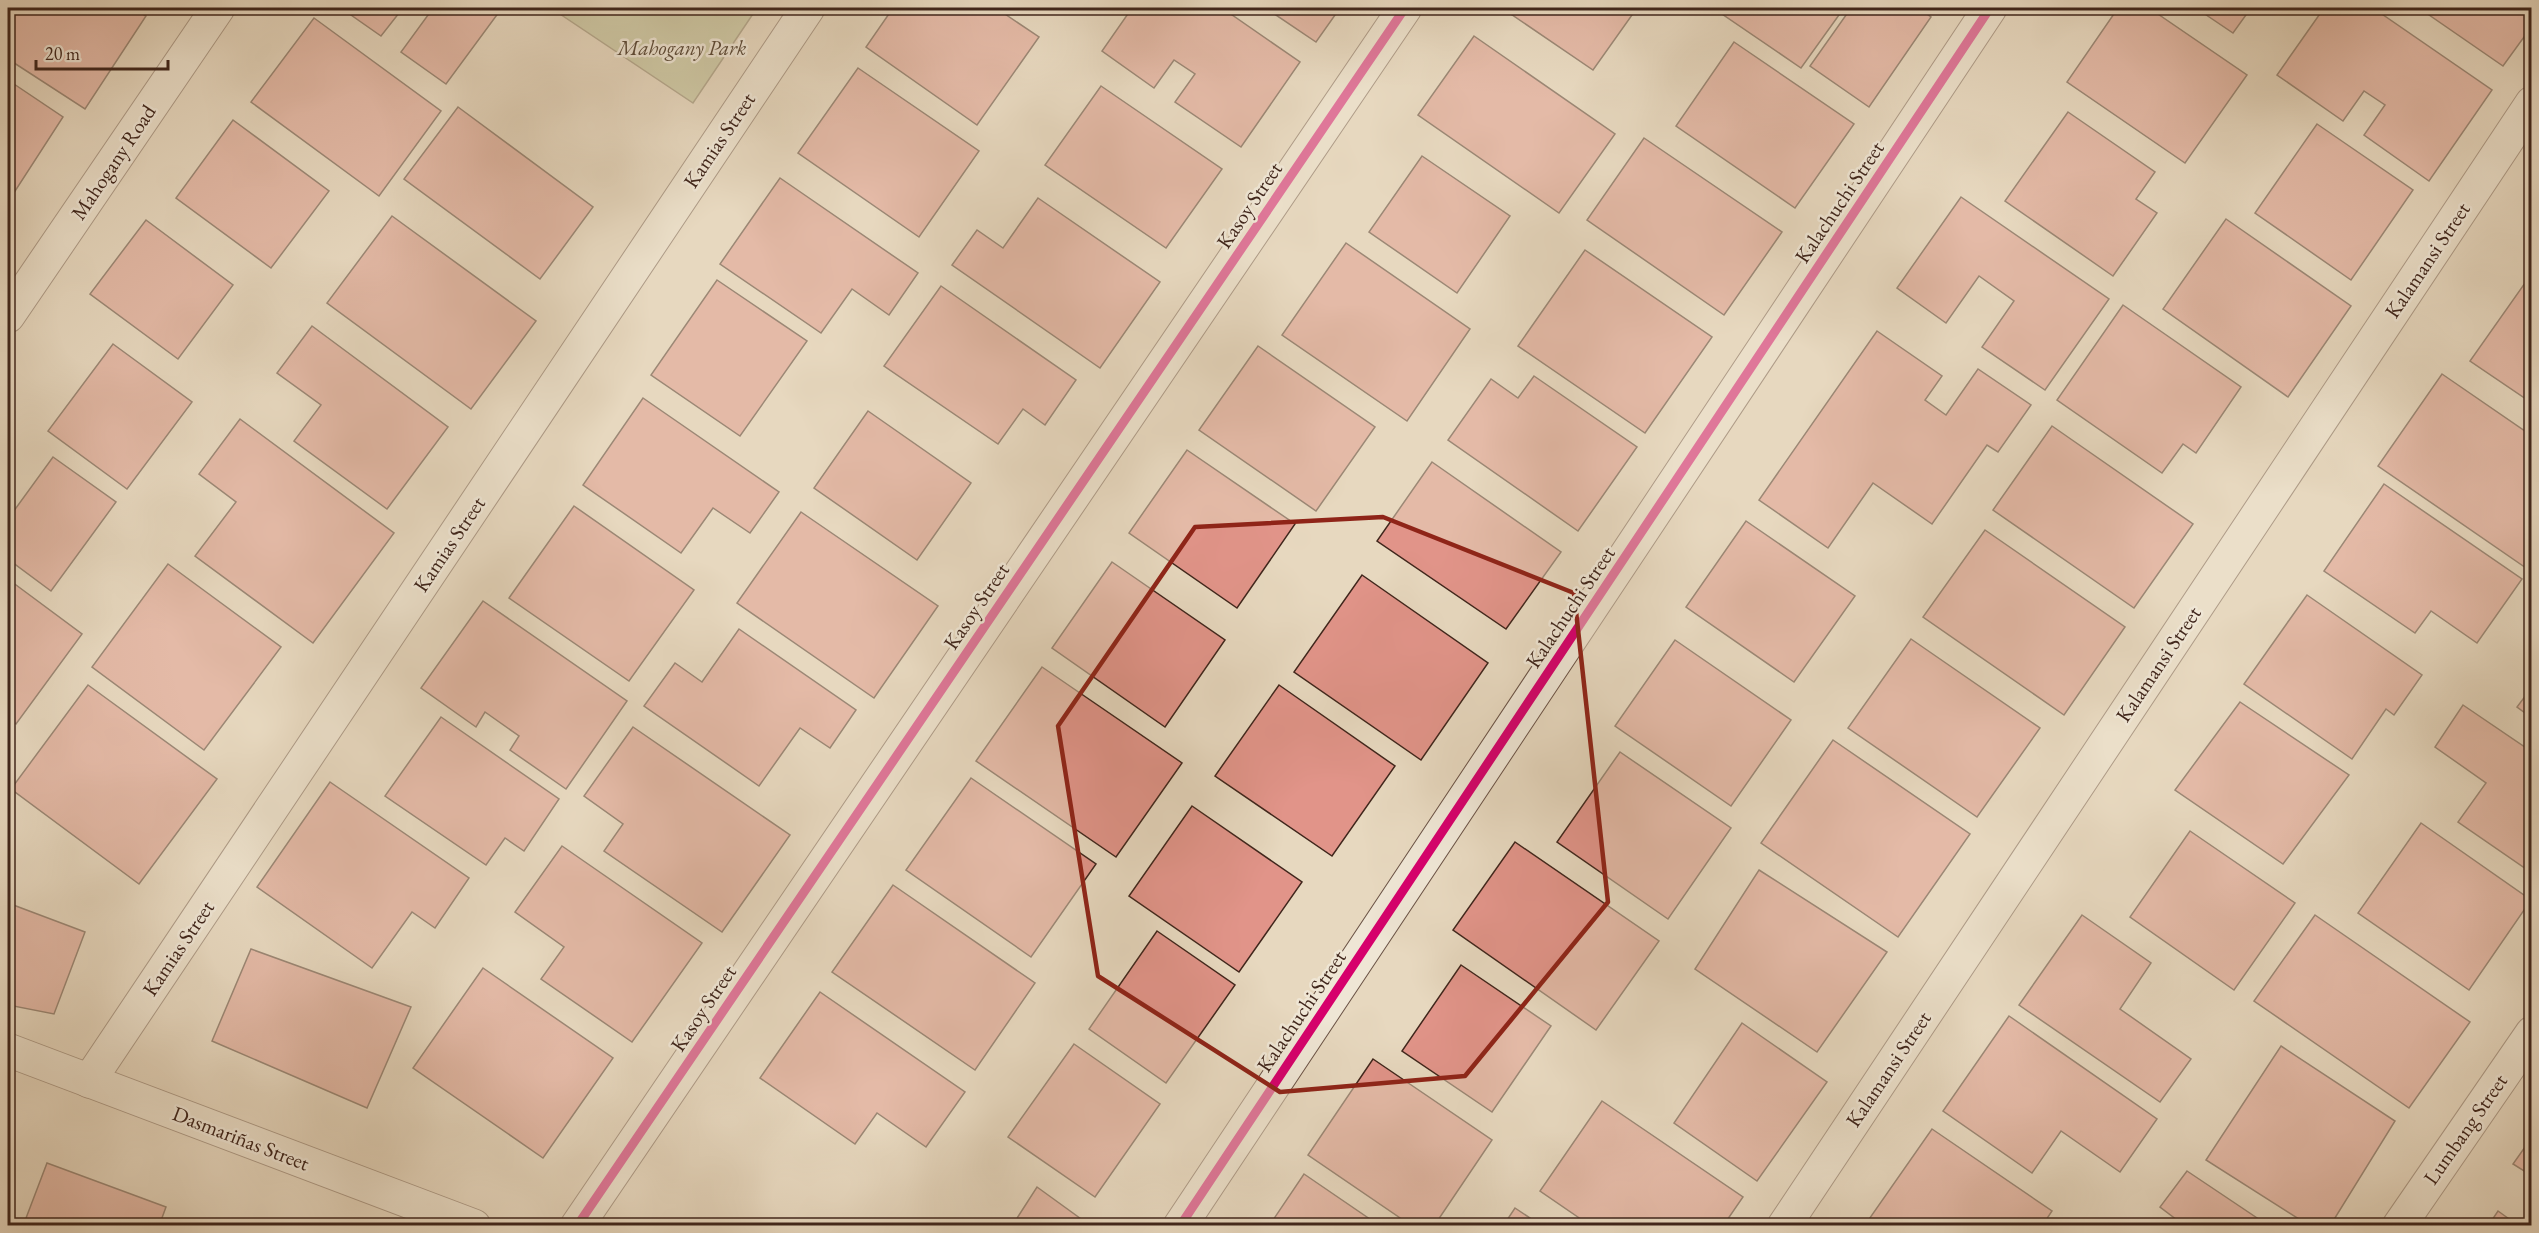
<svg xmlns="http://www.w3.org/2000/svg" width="2539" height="1233" font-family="'EB Garamond',serif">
<rect width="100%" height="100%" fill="#e7d8bf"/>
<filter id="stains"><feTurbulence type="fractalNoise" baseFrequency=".00333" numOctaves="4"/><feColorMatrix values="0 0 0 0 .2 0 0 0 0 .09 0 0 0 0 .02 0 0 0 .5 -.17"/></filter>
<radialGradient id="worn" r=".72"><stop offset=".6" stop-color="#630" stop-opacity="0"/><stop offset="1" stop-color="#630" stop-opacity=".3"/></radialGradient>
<polygon fill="#b8be90" stroke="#7c7256" stroke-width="1.5" points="551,8 757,8 693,103"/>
<g fill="#e19489" stroke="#40261c" stroke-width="1.5">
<polygon points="8,8 133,8 146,16 85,109 8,59"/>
<polygon points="341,8 403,8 381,36"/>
<polygon points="426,8 502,8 446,84 401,52 431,11"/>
<polygon points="893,8 996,8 1039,37 977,125 866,47"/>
<polygon points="1132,8 1222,8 1300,62 1241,147 1175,102 1195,74 1174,60 1154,88 1102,51"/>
<polygon points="1269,8 1340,8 1316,42 1267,9"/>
<polygon points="1502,8 1637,8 1593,70"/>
<polygon points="1726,8 1844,8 1801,68 1722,14"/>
<polygon points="1851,8 1918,8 1931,17 1869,107 1810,66"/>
<polygon points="2118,8 2149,8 2247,75 2185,163 2067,82"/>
<polygon points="2196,8 2251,8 2233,33"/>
<polygon points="2324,8 2373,8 2492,90 2429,181 2364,135 2385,105 2364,91 2343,121 2277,75"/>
<polygon points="2419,8 2532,8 2532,26 2503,66"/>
<polygon points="314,18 441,111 379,196 251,102"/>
<polygon points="1474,36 1615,134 1559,213 1418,115"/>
<polygon points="1734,42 1854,124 1795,208 1676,126"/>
<polygon points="858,68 979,151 919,237 798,153"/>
<polygon points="8,80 63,117 8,202"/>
<polygon points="1101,86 1222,169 1166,248 1045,165"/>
<polygon points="458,107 593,207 540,279 404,179"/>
<polygon points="2068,112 2155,172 2136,199 2157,213 2113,276 2005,201"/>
<polygon points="233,120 329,191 271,268 176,198"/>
<polygon points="2317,124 2413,190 2351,280 2255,213"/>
<polygon points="1644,138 1782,232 1724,315 1587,220"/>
<polygon points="1422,156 1510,216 1457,293 1369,232"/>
<polygon points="780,178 918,273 889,315 852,289 821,333 720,264"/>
<polygon points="1961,197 2109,299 2045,390 1982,347 2014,301 1979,276 1946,323 1897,288"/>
<polygon points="1038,198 1160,282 1100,368 952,265 977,230 1003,248"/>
<polygon points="392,216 536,321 471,409 327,303"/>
<polygon points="2226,219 2351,306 2288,397 2163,309"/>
<polygon points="146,220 233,285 178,359 90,294"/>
<polygon points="1346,243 1470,329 1407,421 1282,335"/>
<polygon points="1585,250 1712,337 1645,433 1518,346"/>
<polygon points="2532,273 2532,403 2470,361"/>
<polygon points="717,280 807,341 740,436 651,375"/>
<polygon points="941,286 1076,380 1045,425 1023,409 998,444 884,366"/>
<polygon points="2123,305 2241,387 2196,453 2183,444 2162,473 2057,400"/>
<polygon points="312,326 448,427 387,509 294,441 321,405 277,373"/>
<polygon points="1877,331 1942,376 1925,400 1946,415 1978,369 2031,405 1998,452 1987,445 1932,524 1873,483 1828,548 1759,500"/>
<polygon points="113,344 192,402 127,489 48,431"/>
<polygon points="1258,346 1375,427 1316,511 1199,430"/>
<polygon points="2442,374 2532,436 2532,566 2529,570 2378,466"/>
<polygon points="1534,376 1637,447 1578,531 1448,440 1491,379 1518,398"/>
<polygon points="643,398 779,492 750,533 713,508 681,553 583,485"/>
<polygon points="868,411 971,483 917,560 814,488"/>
<polygon points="240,419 394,533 313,643 195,556 236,502 199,474"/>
<polygon points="2052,426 2193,524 2134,608 1993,510"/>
<polygon points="1187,450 1295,524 1237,608 1129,533"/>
<polygon points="53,457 116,502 51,591 8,559 8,519"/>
<polygon points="1432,462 1561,552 1506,629 1377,541"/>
<polygon points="2384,484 2522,579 2477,643 2431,611 2415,633 2324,571"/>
<polygon points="574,506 694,590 629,681 509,598"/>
<polygon points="801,512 938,606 874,698 737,603"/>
<polygon points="1746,521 1855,596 1794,682 1686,607"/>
<polygon points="1985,530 2125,627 2064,715 1923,617"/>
<polygon points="1112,562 1225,640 1165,727 1052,648"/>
<polygon points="168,564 281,647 204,750 92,667"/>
<polygon points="1362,575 1488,663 1421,760 1294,672"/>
<polygon points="8,579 82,634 16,724 8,718"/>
<polygon points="2307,595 2422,675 2394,715 2386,709 2352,759 2244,684"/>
<polygon points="483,601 627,701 566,789 510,750 519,736 485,712 476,727 421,688"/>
<polygon points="739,629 856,710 830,748 800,728 759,786 644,706 675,663 702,682"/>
<polygon points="1911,639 2040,728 1977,817 1848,728"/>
<polygon points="1675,640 1791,720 1731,806 1615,726"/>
<polygon points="1042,667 1182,763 1116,857 976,761"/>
<polygon points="88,685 217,779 139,884 11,789"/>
<polygon points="1279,685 1395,766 1332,856 1215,776"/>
<polygon points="2532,687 2532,718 2517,707"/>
<polygon points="2240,702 2349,775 2283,864 2175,790"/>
<polygon points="2463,705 2532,752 2532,873 2458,822 2486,783 2435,747"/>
<polygon points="441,717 559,799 524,851 505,838 486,865 385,796"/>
<polygon points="633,727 790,835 722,932 604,851 623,824 584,796"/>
<polygon points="1833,740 1970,834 1898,937 1761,843"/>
<polygon points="1620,752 1731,828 1668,919 1557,842"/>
<polygon points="971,778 1096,864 1031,957 906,870"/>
<polygon points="330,782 469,878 435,928 412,912 372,968 257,887"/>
<polygon points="1192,806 1302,882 1239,972 1129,896"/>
<polygon points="2421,823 2531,900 2469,990 2358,913"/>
<polygon points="2190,831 2295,903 2234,990 2130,917"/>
<polygon points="1515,842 1659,941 1596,1030 1453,930"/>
<polygon points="562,846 702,943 632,1042 541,979 564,947 515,912"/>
<polygon points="1759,870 1887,952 1817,1052 1695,969"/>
<polygon points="893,885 1035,983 975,1070 832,972"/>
<polygon points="8,903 85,932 54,1014 8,1005"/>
<polygon points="2082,915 2151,963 2120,1009 2191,1059 2160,1102 2019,1005"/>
<polygon points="2315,915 2470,1022 2409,1108 2254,1001"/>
<polygon points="1157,931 1235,985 1166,1083 1089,1029"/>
<polygon points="251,949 411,1007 367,1108 212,1041"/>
<polygon points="1461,965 1551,1026 1492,1112 1402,1051"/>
<polygon points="483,968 613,1058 543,1158 413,1068"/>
<polygon points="820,992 965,1092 926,1147 877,1113 855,1144 760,1078"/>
<polygon points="2009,1016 2157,1119 2120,1172 2061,1131 2032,1173 1943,1111"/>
<polygon points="1742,1023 1827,1082 1757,1181 1674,1123"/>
<polygon points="1074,1044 1160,1104 1095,1197 1008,1137"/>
<polygon points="2281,1046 2395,1121 2330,1226 2310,1226 2206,1160"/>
<polygon points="1373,1059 1492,1140 1434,1226 1412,1226 1308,1155"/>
<polygon points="1602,1101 1743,1197 1723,1226 1591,1226 1540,1191"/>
<polygon points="1932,1129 2052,1211 2042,1226 1872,1226 1867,1222"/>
<polygon points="2532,1137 2532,1176 2513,1164"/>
<polygon points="47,1163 166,1207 159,1226 23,1226"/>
<polygon points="2187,1171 2269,1226 2185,1226 2160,1207"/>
<polygon points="1304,1174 1380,1226 1269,1226"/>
<polygon points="1037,1187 1088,1224 1087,1226 1012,1226"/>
<polygon points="1515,1208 1542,1226 1503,1226"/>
<polygon points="2498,1211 2519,1226 2488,1226"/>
</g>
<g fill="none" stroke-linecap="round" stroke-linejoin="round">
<g stroke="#6a5245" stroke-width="35">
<g id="minor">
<polyline points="8,316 218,8"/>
<polyline points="8,1050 474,1226"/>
<polyline points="89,1081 808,8"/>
<polyline points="577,1226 1405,8"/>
<polyline points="1180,1226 1990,8"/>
<polyline points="1784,1226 2532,103"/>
<polyline points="2399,1226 2532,1033"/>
</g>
</g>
<use href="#minor" stroke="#efe6d5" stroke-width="33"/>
<g stroke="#efe6d5" stroke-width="13">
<g id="cycleway">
<polyline points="577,1226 1405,8"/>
<polyline points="1180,1226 1990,8"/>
</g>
</g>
<use href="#cycleway" stroke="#d6006c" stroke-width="9"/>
</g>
<path d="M0 0H2539V1233H0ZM1383,517L1574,593L1608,902L1465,1076L1280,1092L1098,976L1058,726L1195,527Z" fill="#e7d8bf" fill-opacity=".55" fill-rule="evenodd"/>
<path fill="none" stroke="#8f2418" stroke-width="4.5" stroke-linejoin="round" d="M1383,517L1574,593L1608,902L1465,1076L1280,1092L1098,976L1058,726L1195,527Z"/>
<g text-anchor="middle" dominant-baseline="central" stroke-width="5" stroke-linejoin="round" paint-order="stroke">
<g font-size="21" font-style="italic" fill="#5e4c39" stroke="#efe6d5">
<text x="682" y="47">Mahogany Park</text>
</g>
<g font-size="21" fill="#40261c" stroke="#efe6d5">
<text transform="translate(719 140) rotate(-56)">Kamias Street</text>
<text transform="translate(113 162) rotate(-56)">Mahogany Road</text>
<text transform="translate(1839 202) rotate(-56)">Kalachuchi Street</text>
<text transform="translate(1249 205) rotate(-56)">Kasoy Street</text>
<text transform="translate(2427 260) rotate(-56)">Kalamansi Street</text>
<text transform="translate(449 544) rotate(-56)">Kamias Street</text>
<text transform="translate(976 606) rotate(-56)">Kasoy Street</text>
<text transform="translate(1570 607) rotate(-56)">Kalachuchi Street</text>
<text transform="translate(2158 664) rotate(-56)">Kalamansi Street</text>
<text transform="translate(178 948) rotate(-56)">Kamias Street</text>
<text transform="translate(703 1008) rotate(-56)">Kasoy Street</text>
<text transform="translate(1301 1011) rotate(-56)">Kalachuchi Street</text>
<text transform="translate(1888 1069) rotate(-56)">Kalamansi Street</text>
<text transform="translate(2465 1129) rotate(-55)">Lumbang Street</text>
<text transform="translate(241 1138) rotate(21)">Dasmariñas Street</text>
</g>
</g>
<rect width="2539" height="1233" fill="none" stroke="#e7d8bf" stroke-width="30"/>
<rect x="9" y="9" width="2521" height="1215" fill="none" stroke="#40261c" stroke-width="3"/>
<rect x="15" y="15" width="2509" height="1203" fill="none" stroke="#40261c" stroke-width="1.5"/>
<path d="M36 60v9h132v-9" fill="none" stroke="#40261c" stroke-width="3"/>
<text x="45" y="60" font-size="18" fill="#40261c" stroke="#efe6d5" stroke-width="4.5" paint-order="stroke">20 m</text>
<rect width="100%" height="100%" filter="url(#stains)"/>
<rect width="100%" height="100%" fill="url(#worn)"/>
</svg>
